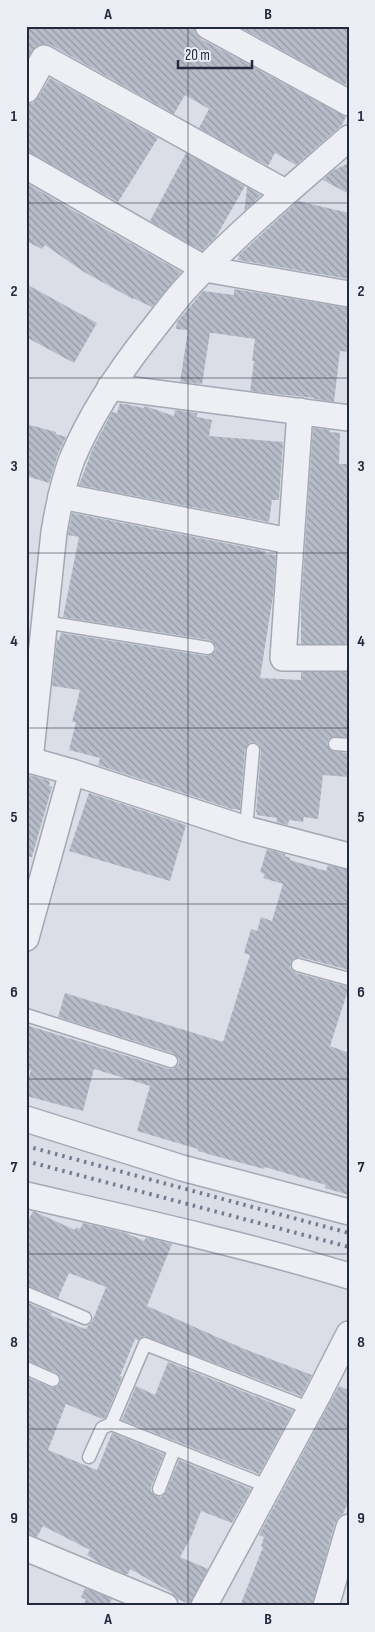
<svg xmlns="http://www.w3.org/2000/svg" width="375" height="1632" font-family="'Sofia Sans Condensed',sans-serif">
<defs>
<pattern id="building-back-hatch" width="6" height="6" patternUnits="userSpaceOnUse" patternTransform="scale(1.25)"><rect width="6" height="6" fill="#b7bcc9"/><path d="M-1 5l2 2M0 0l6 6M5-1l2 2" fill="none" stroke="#9599a4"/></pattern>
</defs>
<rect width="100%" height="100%" fill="#dbdee6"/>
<g fill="url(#building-back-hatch)">
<polygon points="26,26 194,26 196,33 201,39 346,117 341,126 296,165 275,153 268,166 199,128 209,109 185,95 174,114 51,45 43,44 36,46 26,60"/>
<polygon points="238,26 349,26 349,78 345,85"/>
<polygon points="50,78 158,138 118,202 33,154 26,152 26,104 33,103 38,97"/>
<polygon points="186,153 245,186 216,237 202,251 150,221"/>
<polygon points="349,163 349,194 323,180 332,171"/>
<polygon points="26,183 102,227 181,272 152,307 133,298 133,299 84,272 45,245 42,249 26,241"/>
<polygon points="247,187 261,195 244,211 245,206"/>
<polygon points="298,201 349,213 349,279 238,260 239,255"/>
<polygon points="26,284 97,323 74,363 26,337"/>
<polygon points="234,289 348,308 346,323 349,323 349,352 340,351 334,402 314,399 314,398 250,391 254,361 252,361 255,339 213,333 210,333 202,384 180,382 188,330 176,329 177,322 203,291 234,295"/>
<polygon points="120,403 144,408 145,406 174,416 175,410 197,413 197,417 212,420 209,436 283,442 279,500 272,500 269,522 79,485 93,448 112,412 117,413"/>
<polygon points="26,424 56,432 56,434 66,437 58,454 49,483 26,476"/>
<polygon points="313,428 330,430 330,432 340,433 339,464 349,464 349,644 301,644 301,605"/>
<polygon points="72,513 265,551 265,554 276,555 273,596 260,678 301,680 301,672 349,672 349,737 332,737 328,740 327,744 331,751 349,753 349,777 323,775 318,819 304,817 303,822 289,820 288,825 276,822 277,818 257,815 257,812 256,812 261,750 258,744 254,742 249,743 245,749 240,810 232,809 98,765 100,758 69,750 76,722 72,722 80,690 52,686 57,639 59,640 61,633 207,656 214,653 216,649 213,642 209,640 63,617 79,537 68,535"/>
<polygon points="26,774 50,781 49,786 52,787 32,857 26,856"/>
<polygon points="89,793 186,825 170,881 69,851"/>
<polygon points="267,849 285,854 285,856 290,858 290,860 326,871 328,865 349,870 349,970 300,957 293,959 290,967 296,973 349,987 330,1046 349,1053 349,1195 325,1188 326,1185 265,1167 264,1169 219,1157 198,1151 198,1149 137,1131 150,1086 114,1075 94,1069 83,1111 26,1096 26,1086 31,1070 26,1069 26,1025 169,1069 173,1069 179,1064 179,1059 173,1053 58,1017 65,993 223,1042 250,955 244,953 251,929 257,931 261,917 272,921 283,884 263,878 265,874 260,872"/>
<polygon points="33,1211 75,1230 76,1227 80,1229 83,1223 126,1233 144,1241 146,1237 172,1244 147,1306 242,1348 312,1375 301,1396 144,1336 138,1340 135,1339 120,1376 122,1376 121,1380 105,1418 102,1419 66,1404 48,1450 97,1470 112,1433 164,1454 151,1487 151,1491 156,1496 161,1497 166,1492 179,1460 251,1489 232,1523 201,1511 192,1535 180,1557 208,1569 190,1604 177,1599 171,1592 130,1569 128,1574 125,1574 99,1563 87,1555 90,1550 43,1526 37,1537 26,1534 26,1377 53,1388 58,1386 61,1380 56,1373 26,1360 26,1302 52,1313 50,1315 85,1329 92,1322 106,1287 69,1273 58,1298 26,1285 26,1225"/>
<polygon points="168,1362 293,1411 259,1474 122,1420 136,1386 155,1395"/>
<polygon points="339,1386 349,1390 349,1500 343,1514 339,1517 335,1523 312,1606 240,1606 263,1547 261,1546 264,1537 259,1535"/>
<polygon points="85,1588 112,1599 108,1606 82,1606 86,1600 81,1597"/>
</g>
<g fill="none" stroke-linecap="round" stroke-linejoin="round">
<g stroke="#a4a8b3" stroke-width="15">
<g id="service">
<polyline points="44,622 208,648"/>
<polyline points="335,744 349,745"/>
<polyline points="246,829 253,750"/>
<polyline points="298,965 349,979"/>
<polyline points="26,1015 171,1061"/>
<polyline points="26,1293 85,1318"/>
<polyline points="26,1368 53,1380"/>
<polyline points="89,1457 102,1428 111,1424"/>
<polyline points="269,1487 111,1424 145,1344 311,1409"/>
<polyline points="159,1489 174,1450"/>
</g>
</g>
<g stroke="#a4a8b3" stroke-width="28">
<g id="minor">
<polyline points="208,26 349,103"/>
<polyline points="26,90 44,58 285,192"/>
<polyline points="26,166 205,269 349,294"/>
<polyline points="110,387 349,418"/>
<polyline points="300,411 283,658 349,658"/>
<polyline points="61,496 290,541"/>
<polyline points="26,759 72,772 246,829 349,856"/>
<path d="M30,760L54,532C58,508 63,483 72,459C91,414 119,372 149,334C162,318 174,301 187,287C237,233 294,186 349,138"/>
<polyline points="26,938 72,772"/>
<polyline points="26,1119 182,1168 349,1212"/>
<path d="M26,1195C134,1220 243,1244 349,1276"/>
<polyline points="26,1548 165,1606"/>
<polyline points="204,1606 319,1393 349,1334"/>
<polyline points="326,1606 349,1527"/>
</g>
</g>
<use href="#service" stroke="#edeff5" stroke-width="12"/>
<use href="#minor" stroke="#edeff5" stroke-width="25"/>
<g stroke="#737b91" stroke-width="4" stroke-dasharray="2.5 5" stroke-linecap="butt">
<polyline points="26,1146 349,1233"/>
<polyline points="26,1161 349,1247"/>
</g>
</g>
<path fill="none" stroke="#242a3d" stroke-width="1" stroke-opacity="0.55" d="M188,26V1606M26,203H349M26,378H349M26,553H349M26,728H349M26,904H349M26,1079H349M26,1254H349M26,1429H349"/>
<rect width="375" height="1632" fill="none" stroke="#eaedf4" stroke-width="55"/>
<path d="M178 60v8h74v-8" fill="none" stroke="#242a3d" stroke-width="2.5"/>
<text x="185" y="60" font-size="15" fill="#242a3d" stroke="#eaedf4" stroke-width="4" paint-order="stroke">20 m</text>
<rect x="28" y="28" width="320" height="1576" fill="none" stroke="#242a3d" stroke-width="2"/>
<g font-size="16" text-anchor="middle" font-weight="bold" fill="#242a3d">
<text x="108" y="19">A</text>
<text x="268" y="19">B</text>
<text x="14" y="121">1</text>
<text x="361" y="121">1</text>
<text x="14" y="296">2</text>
<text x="361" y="296">2</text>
<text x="14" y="471">3</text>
<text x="361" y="471">3</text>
<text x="14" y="646">4</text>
<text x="361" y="646">4</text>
<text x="14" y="822">5</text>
<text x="361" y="822">5</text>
<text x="14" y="997">6</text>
<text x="361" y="997">6</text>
<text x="14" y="1172">7</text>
<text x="361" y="1172">7</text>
<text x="14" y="1347">8</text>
<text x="361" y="1347">8</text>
<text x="14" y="1523">9</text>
<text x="361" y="1523">9</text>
<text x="108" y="1624">A</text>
<text x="268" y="1624">B</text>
</g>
</svg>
